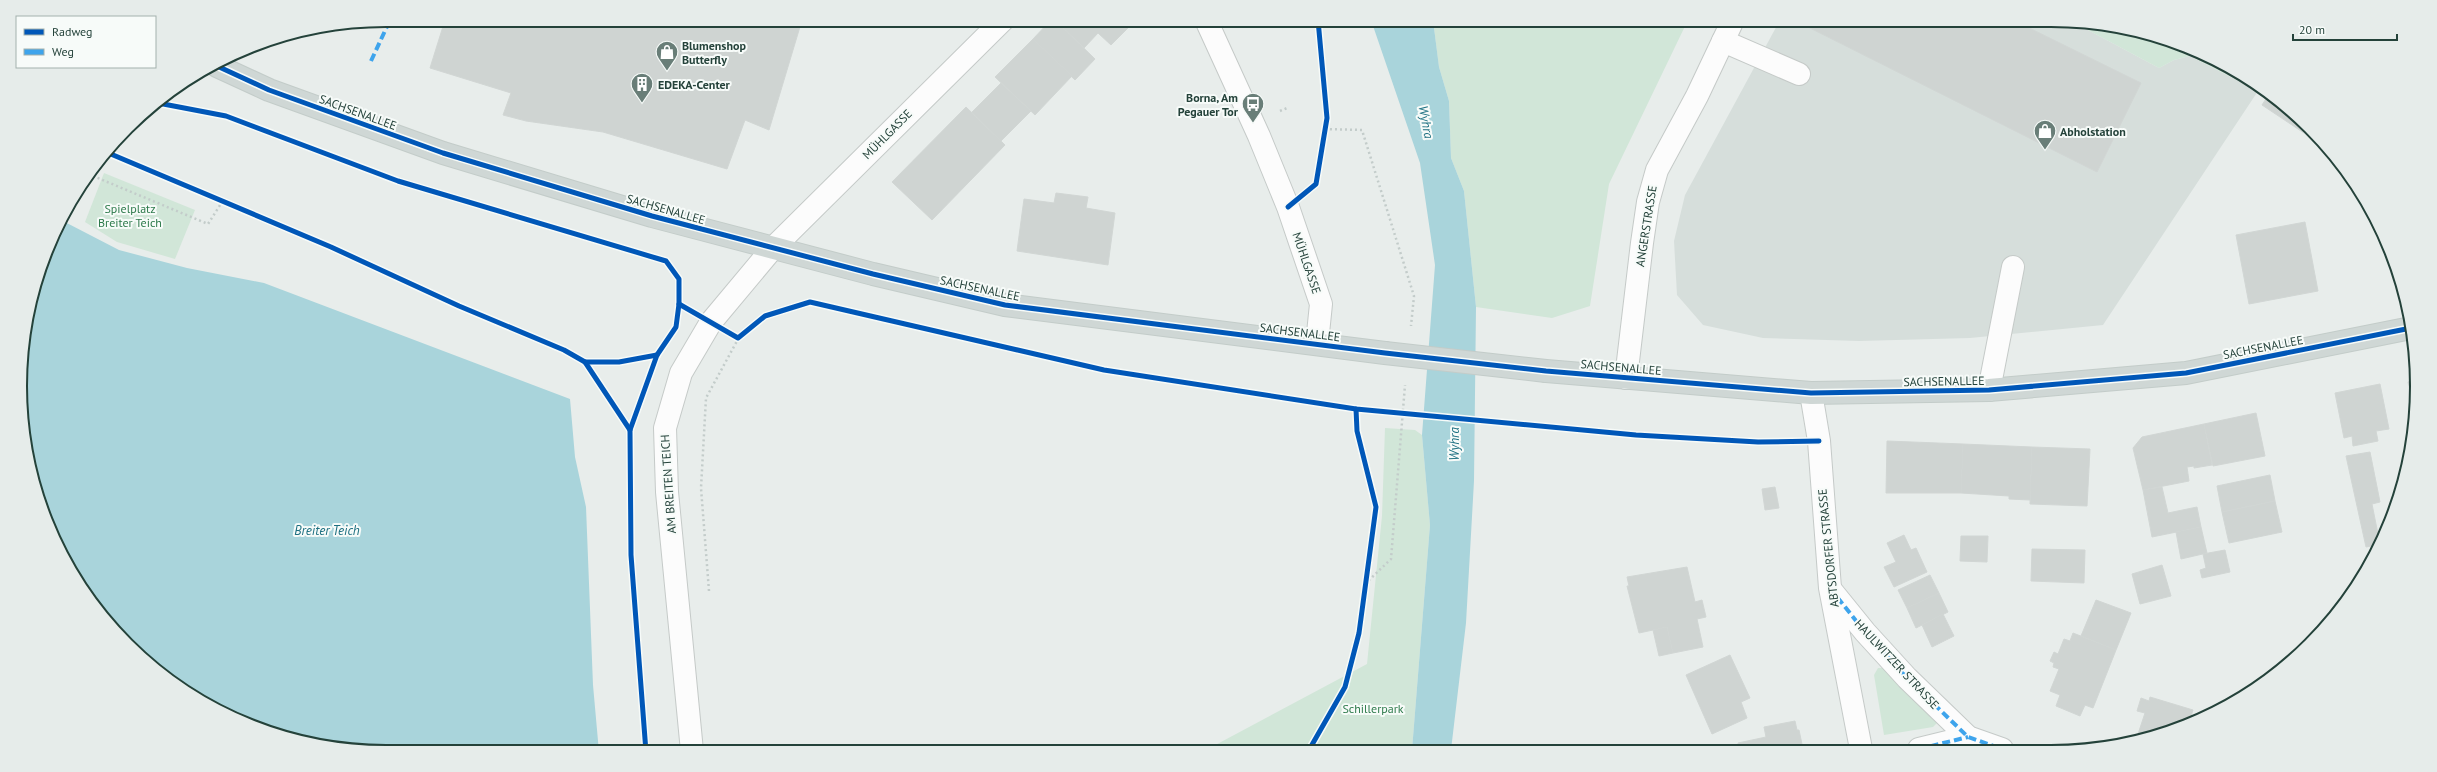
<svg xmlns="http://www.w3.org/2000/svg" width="2437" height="772" font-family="'PT Sans',sans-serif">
<rect width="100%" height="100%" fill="#e8edeb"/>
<polygon fill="#d6dedb" points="1780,20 2051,20 2073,22 2159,68 2174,60 2190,56 2258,91 2103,325 1970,338 1859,341 1763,338 1703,325 1677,295 1674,241 1685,195"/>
<g fill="#d1e6d8">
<polygon points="1433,20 1688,20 1609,184 1590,306 1552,318 1476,307 1464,191 1451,158 1449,101 1439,67"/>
<polygon points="2073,22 2123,27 2191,48 2251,80 2258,91 2190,56 2174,60 2159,68"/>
<polygon points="104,173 195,210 175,259 117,242 85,222"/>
<polygon points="1385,428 1415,430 1422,435 1430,525 1412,750 1206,750 1367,664 1382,516"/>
<polygon points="1878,668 1884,668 1935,717 1937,723 1933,727 1884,735 1874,675"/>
</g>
<g fill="#a9d4db">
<polygon points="1371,20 1433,20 1439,67 1449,101 1451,158 1464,191 1476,307 1474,481 1466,623 1451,750 1412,750 1430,525 1422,435 1435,265 1420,163"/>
<polygon points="61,220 119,250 187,268 264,283 570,399 575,457 586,507 593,685 599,752 386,752 314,745 246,724 182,690 127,645 82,590 32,481 21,410 23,338"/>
</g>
<g fill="#cfd4d2" stroke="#d1d6d4">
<polygon points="445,20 802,20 769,130 745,120 727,169 603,132 526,121 503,115 511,93 430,68"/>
<polygon points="1051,20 1055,20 1095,59 1075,80 1033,39"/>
<polygon points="1055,20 1136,20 1111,45 1098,33 1084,48"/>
<polygon points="1794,20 2013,20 2141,83 2097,172"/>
<polygon points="1033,39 1072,76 1035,115 995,77"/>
<polygon points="1001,83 1031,111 1001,141 972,112"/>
<polygon points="2269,94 2310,127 2328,149 2262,105"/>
<polygon points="966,107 1005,145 932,220 892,182"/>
<polygon points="1056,193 1088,197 1086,208 1115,213 1108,265 1017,251 1024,199 1054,203"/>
<polygon points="2305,222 2318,291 2249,304 2236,235"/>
<polygon points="2416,380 2417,386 2415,411 2408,382"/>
<polygon points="2380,384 2389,429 2376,431 2378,441 2353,446 2352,436 2344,438 2335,393"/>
<polygon points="2256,413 2265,456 2213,466 2204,424"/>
<polygon points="2204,424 2212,465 2194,468 2194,466 2187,467 2189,481 2143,490 2133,448 2142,437"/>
<polygon points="1887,441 1963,444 1961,493 1886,493"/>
<polygon points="1963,444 2032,447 2030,500 2009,499 2009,496 1961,493"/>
<polygon points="2032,447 2090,449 2087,506 2030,504"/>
<polygon points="2370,452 2380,502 2372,504 2379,539 2377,545 2366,547 2346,456"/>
<polygon points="2270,475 2275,501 2222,512 2217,486"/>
<polygon points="1775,487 1779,508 1765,510 1762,489"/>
<polygon points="2162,487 2168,513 2197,507 2201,527 2152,537 2143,490"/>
<polygon points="2275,501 2282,532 2229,543 2222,512"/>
<polygon points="2201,527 2207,553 2181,559 2176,532"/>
<polygon points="1904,535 1911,550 1916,548 1927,572 1894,587 1884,567 1896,562 1887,543"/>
<polygon points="1961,536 1988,536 1987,562 1960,561"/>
<polygon points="2032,549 2085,550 2084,583 2031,581"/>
<polygon points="2225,550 2230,572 2202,578 2200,570 2206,568 2203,554"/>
<polygon points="2162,565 2171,596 2140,604 2132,574"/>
<polygon points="1687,567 1695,602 1702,600 1706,617 1697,619 1703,647 1673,653 1667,627 1639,633 1627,586 1629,586 1627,577"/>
<polygon points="1930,575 1939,593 1907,608 1898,590"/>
<polygon points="1939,593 1948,612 1916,628 1907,608"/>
<polygon points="2096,600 2131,613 2116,650 2081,636"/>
<polygon points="1943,614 1954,636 1932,647 1922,625"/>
<polygon points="1667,627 1673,653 1659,656 1653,630"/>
<polygon points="2073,633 2116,650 2093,708 2085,705 2080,716 2056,706 2060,695 2050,691 2059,669 2053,667 2054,663 2050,661 2054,652 2058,654 2064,639 2070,641"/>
<polygon points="1730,655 1750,698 1741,702 1747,718 1712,734 1686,675"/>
<polygon points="2150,697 2193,710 2189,722 2137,737 2145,713 2137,711 2141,698 2149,701"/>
<polygon points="1795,721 1797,730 1799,730 1803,749 1739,750 1738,743 1766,737 1764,727"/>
</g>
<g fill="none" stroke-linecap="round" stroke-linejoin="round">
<g stroke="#c5cac8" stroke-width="24">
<g id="minor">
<polyline points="1206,20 1259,136 1288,207 1321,304 1317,343"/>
<polyline points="1723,41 1799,74"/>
<polyline points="1626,378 1642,243 1648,202 1657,170 1697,96 1733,20"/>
<polyline points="1989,390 2013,267"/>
<polyline points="1811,393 1819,441 1830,588 1861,749"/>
<polyline points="1831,590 1865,632 1907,678 1968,737 2002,749"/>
<polyline points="1919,749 1968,737"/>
<polyline points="692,751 667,492 665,428 681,373 711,322 772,249 1003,20"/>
</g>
</g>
<g stroke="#c3ccc9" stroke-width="24">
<g id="major">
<polyline points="217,66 269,90 443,153 652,216 873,274 1005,305 1385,353"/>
<polyline points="1546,371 1811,393 1989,390 2186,373 2411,328"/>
</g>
</g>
<g stroke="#c3ccca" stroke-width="2.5" stroke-dasharray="2 3" stroke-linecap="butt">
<polyline points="1280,111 1287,108"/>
<polyline points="1325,129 1362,130 1414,296 1411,326"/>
<polyline points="94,166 93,176 208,224 222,202"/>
<polyline points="1365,584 1391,559 1405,385"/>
<polyline points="709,591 701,488 706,398 737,341"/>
</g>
<use href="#minor" stroke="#fcfcfc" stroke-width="22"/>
<use href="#major" stroke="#cfd7d5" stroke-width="22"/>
<g stroke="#c3ccc9" stroke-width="24" stroke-linecap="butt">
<polyline id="major-bridge" points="1385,353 1546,371"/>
</g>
<use href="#major-bridge" stroke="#cfd7d5" stroke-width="22"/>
<g stroke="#3ea4ec" stroke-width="4" stroke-dasharray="8 4" stroke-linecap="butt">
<polyline points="371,61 390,20"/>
<polyline points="1830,588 1865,632 1907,678 1968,737 2002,749"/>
<polyline points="1919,749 1968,737"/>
</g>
<g stroke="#f7fbf9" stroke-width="8">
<g id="cycleway">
<polyline points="217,66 269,90 443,153 652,216 873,274 1005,305 1385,353 1546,371 1811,393 1989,390 2186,373 2411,328"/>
<polyline points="158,103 226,116 398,181 666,261 679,279 679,304 676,327 657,355 630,430"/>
<polyline points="106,152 331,247 459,306 564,350 585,362 630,430 631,555 646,752"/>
<polyline points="1288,207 1316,184 1327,118 1318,20"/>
<polyline points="679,304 738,338 765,316 810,302 1104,370 1356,409 1636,435 1758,442 1819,441"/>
<polyline points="585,362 619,362 657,355"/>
<polyline points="1309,750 1345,687 1359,633 1376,507 1357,431 1356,409"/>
</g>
</g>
<use href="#cycleway" stroke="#0057b8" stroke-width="5"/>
</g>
<defs>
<g id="shop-pin" transform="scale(1.15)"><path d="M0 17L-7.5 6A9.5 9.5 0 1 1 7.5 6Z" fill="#697e78" stroke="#f7fbf9"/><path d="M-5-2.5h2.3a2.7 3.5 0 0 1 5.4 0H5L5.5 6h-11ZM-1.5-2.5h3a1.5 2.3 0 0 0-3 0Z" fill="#fff"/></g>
<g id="building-pin" transform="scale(1.15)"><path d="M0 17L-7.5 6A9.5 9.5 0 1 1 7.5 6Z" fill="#697e78" stroke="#f7fbf9"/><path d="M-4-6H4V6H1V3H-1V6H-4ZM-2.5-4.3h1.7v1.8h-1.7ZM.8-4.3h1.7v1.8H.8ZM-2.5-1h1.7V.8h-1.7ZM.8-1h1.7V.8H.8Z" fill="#fff"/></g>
<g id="bus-pin" transform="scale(1.15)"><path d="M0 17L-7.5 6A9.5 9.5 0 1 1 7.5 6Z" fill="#697e78" stroke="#f7fbf9"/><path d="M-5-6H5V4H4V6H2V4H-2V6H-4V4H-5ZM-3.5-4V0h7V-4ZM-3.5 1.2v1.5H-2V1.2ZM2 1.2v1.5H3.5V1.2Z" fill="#fff"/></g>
</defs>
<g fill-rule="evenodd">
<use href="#shop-pin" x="667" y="52"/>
<use href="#building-pin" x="642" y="84"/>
<use href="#bus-pin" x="1253" y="104"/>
<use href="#shop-pin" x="2045" y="131"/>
</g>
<g text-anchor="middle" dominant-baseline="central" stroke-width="4" stroke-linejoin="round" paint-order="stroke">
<g font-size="12" font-weight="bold" fill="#24423a" stroke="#f7fbf9" text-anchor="start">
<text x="682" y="45">Blumenshop<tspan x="682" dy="14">Butterfly</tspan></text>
<text x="658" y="84">EDEKA-Center</text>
<text x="1238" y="97" text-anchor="end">Borna, Am<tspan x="1238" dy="14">Pegauer Tor</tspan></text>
<text x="2060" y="131">Abholstation</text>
</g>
<g font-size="12" fill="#24423a" stroke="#f7fbf9">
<text transform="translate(358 112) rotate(20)">SACHSENALLEE</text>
<text transform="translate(887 134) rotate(-45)">MÜHLGASSE</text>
<text transform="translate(666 209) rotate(16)">SACHSENALLEE</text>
<text transform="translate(1646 226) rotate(-81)">ANGERSTRASSE</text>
<text transform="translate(1307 263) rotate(71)">MÜHLGASSE</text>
<text transform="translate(980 288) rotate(12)">SACHSENALLEE</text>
<text transform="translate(1300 332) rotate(7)">SACHSENALLEE</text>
<text transform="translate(2263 347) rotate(-11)">SACHSENALLEE</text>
<text transform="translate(1621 367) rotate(5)">SACHSENALLEE</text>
<text transform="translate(1944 381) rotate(-1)">SACHSENALLEE</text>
<text transform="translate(668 484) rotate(-94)">AM BREITEN TEICH</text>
<text transform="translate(1828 548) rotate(-96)">ABTSDORFER STRASSE</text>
<text transform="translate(1897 664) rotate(47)">HAULWITZER STRASSE</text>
</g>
<g font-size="12" fill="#2d7a4b" stroke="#f7fbf9">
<text x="130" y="208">Spielplatz<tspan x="130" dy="14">Breiter Teich</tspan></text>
<text x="1373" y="708">Schillerpark</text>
</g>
<g font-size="13" font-style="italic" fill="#1c6f80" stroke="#f7fbf9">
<text transform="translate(1426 122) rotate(79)">Wyhra</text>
<text transform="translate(1454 444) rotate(-90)">Wyhra</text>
<text x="327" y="530">Breiter Teich</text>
</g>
</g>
<path d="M0 0H2437V772H0ZM386 27H2051A359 359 0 0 1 2410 386V386A359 359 0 0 1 2051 745H386A359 359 0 0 1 27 386V386A359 359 0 0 1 386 27Z" fill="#e6ecea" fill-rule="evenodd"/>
<path fill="none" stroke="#24423a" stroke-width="2" d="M386 27H2051A359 359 0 0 1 2410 386V386A359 359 0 0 1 2051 745H386A359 359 0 0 1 27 386V386A359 359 0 0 1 386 27Z"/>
<rect x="16" y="16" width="140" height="52" fill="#f7fbf9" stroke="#a3b1ad"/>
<rect x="24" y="29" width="20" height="6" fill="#0057b8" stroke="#a3b1ad"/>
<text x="52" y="36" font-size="12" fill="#24423a">Radweg</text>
<rect x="24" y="49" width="20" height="6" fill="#3ea4ec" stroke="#a3b1ad"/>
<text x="52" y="56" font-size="12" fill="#24423a">Weg</text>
<path d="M2293 34v6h104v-6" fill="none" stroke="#24423a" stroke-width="2"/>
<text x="2299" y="34" font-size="12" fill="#24423a" stroke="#f7fbf9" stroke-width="3" paint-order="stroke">20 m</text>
</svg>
